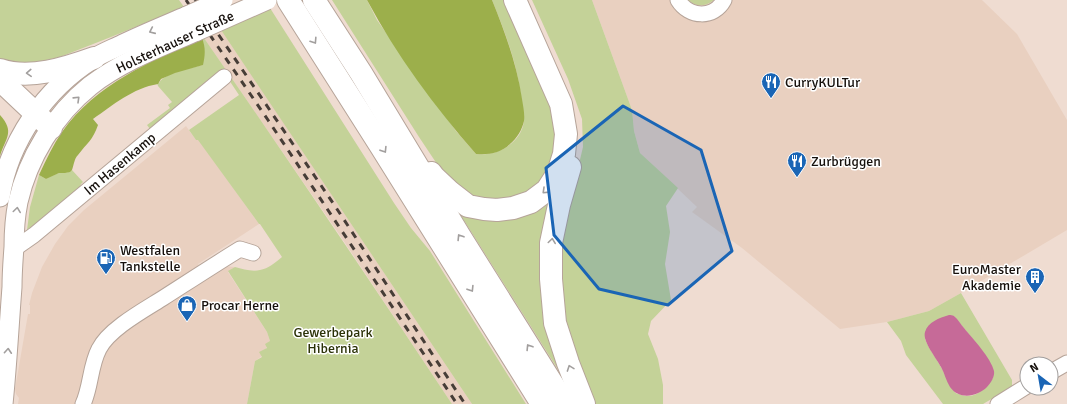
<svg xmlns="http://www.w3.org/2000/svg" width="1067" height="404" font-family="Signika,sans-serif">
<rect width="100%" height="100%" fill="#efdcd1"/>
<g fill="#e9d0c0">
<polygon points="592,0 982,0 1017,34 1067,120 1067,230 961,293 929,311 887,322 840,329 742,248 692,212 697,207 640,153 634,131 632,110"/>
<polygon points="221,30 257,83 472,404 452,404 341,237 204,38"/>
<polygon points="186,126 196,140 198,139 259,224 198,264 207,276 224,266 235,267 228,272 267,332 270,341 262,356 255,361 247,404 18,404 19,398 16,394 15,389 28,314 30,314 30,305 29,305 32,293 42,267 55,244 68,226 84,210"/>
</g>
<g fill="#c4d298" fill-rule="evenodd">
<polygon points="0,0 179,0 184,7 111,37 60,57 37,62 0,64"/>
<path d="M332,0H367L377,20L456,131L476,154C497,156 521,144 524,121C524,116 523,110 522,105C519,69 506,34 492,0H507L548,93L558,127L551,173L515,201L471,198L439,167L419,137Z"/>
<polygon points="532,0 592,0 632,110 634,131 640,153 678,188 666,206 670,232 665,264 671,300 651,321 648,334 658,359 663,385 663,404 593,404 560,310 561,240 583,147 582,119 568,79"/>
<path d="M688,0H714C705,7 696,7 688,0Z"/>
<polygon points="270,8 394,203 411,228 430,251 526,404 472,404 221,30"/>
<path d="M202,38H204C288,159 370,281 452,404H247L255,361L262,357L259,352L267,348L265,344L270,341L267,332L228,271L235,267C243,269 252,272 260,270C268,269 276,262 282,257L260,224H259L198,140H196L189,130L239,95L225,74L150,129L147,125L170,108L168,105L172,102L158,86L157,83H159C164,73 191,68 203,65Z"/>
<path d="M72,170L83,182L81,184L80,187L35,226L31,227L27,230L30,207L39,175L46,179C50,177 55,174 59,173C64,172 67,174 72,170Z"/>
<polygon points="547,198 556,205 569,387 453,203"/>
<path d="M961,293L1012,380V387L983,404H943L906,355L901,341L887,322L929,311ZM954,316L975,342L993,378C986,389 973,401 959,394C957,394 955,393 954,391C950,387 945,374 942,369C937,359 929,349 925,339Z"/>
</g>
<g fill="#9caf4b">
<path d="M367,0H492C505,32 517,65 522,99C523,106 525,114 524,121C522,130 517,138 510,144C501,153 489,155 476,154C434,106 397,56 367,0Z"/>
<path d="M202,38C206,48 205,56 203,65L175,73L161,79L158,84C133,88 113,105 93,119L98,125C93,140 87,143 78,155C74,159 74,165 72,170L70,172L65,173H59L46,179L39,175C46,160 53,145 62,132C96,84 151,61 202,38Z"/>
<path d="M0,115C15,132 6,137 0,156Z"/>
</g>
<path fill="#c66a98" d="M949,315C951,315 952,315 954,316C958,319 961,325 964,328C973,339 991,358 994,371C995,376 991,383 987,387C977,397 959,400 950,387C946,381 945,374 941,367C937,359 922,341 925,332C928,322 939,318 949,315Z"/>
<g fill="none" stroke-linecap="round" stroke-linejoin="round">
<g stroke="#b6a499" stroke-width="17">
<g id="minor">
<path d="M678,0C689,18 714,19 724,0"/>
<polyline points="14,249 34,235 224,77"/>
<polyline points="1051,372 1067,363"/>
<path d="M83,404C91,387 90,366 99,349C109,329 144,310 163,298C188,282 214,265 240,249L253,253"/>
<polyline points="998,404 1027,386"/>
</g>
</g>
<g stroke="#b6a499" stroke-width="21">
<g id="major">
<path d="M0,197C9,141 45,89 93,59C102,53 113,49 123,44C144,34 166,25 187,16"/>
<path d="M3,404C7,365 9,326 12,287C12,274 13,260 14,247C14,232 15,217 18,202C28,158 54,115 90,86C122,61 160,47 197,31"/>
</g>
</g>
<g stroke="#b6a499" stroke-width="24">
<g id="highway">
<polyline points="288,0 382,148 542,404"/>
<polyline points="314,0 361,73 459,235 565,404"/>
<path d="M0,70C30,80 66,68 94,58"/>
<polyline points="0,80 51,128"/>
<polyline points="570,167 559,205 551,243 551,279 555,323 568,363 584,404"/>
<polyline points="431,173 434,177 450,192 468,206 484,209 497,210 513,208 531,202 547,190 558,173 564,154 566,134 561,104 515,0"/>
</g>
</g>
<use href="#minor" stroke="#fff" stroke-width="15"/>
<use href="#major" stroke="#fff" stroke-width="19"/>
<use href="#highway" stroke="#fff" stroke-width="22"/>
<g stroke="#463d37" stroke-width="3" stroke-dasharray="7 7" stroke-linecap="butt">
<polyline points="186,0 268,120 457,404"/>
<polyline points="195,0 335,206 465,404"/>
</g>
<g stroke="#b6a499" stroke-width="21" stroke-linecap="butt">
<g id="major-bridge">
<polyline points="187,16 223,0"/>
<polyline points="197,31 267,0"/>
</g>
</g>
<use href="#major-bridge" stroke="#fff" stroke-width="19"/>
</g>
<defs><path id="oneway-chevron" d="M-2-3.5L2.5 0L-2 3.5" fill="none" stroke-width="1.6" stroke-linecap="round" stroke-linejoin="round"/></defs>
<g stroke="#a29f9e">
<use href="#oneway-chevron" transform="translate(152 31) rotate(156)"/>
<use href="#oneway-chevron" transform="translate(314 41) rotate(57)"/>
<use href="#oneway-chevron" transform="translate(29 73) rotate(177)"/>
<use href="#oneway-chevron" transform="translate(77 99) rotate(-44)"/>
<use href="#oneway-chevron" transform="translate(384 150) rotate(58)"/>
<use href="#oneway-chevron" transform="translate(545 191) rotate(136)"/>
<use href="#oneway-chevron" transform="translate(17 210) rotate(-82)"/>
<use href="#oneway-chevron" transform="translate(460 237) rotate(-122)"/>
<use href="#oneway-chevron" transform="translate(552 241) rotate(-82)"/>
<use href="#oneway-chevron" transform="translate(471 289) rotate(58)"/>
<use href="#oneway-chevron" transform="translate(529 347) rotate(-122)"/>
<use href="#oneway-chevron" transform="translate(8 351) rotate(-86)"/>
<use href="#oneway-chevron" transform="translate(570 368) rotate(-110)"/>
</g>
<path fill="#1a65b5" fill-opacity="0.2" stroke="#1a65b5" stroke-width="3" stroke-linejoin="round" d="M623,106L701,150L732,251L668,305L599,289L554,235L546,168Z"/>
<defs>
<g id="restaurant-pin" transform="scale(1)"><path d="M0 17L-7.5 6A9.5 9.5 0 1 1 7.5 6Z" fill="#1a65b5" stroke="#fff"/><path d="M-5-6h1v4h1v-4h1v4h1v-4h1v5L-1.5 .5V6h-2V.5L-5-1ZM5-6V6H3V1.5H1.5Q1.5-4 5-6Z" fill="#fff"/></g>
<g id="fuel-pin" transform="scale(1)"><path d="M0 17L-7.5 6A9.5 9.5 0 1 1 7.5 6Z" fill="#1a65b5" stroke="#fff"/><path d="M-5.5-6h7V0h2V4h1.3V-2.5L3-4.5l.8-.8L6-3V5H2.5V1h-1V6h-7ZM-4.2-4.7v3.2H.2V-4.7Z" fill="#fff"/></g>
<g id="building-pin" transform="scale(1)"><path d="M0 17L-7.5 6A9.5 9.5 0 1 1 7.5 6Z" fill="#1a65b5" stroke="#fff"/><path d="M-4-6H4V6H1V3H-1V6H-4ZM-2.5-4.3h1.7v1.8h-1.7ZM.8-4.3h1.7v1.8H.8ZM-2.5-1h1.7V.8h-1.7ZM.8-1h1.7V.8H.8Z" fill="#fff"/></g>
<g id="shop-pin" transform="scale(1)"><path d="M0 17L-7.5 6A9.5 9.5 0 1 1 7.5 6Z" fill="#1a65b5" stroke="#fff"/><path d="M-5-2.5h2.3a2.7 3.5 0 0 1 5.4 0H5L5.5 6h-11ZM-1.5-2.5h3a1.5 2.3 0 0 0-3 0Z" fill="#fff"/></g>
</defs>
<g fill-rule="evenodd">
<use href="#restaurant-pin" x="771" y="82"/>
<use href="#restaurant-pin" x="797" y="161"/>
<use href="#fuel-pin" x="106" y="258"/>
<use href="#building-pin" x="1035" y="277"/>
<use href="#shop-pin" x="187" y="305"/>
</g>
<g text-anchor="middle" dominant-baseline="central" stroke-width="3" stroke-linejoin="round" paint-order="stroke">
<g font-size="14" fill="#16100c" stroke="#fff">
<text transform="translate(175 42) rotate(-25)">Holsterhauser Straße</text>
<text transform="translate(120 164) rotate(-40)">Im Hasenkamp</text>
</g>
<g font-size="14" fill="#16100c" stroke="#fff" text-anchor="start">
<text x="785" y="82">CurryKULTur</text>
<text x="811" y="161">Zurbrüggen</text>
<text x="120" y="250">Westfalen<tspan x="120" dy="16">Tankstelle</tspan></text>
<text x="1021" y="269" text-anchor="end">EuroMaster<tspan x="1021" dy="16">Akademie</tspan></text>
<text x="201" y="305">Procar Herne</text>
</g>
<g font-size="14" fill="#2b3207" stroke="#fff">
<text x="333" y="332">Gewerbepark<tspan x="333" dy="16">Hibernia</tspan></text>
</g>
</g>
<g transform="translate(1039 376) rotate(329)"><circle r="19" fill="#ffffff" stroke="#a29f9e"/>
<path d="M0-3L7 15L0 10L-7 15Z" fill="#1a65b5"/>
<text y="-6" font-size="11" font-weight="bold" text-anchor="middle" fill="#16100c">N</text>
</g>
</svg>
